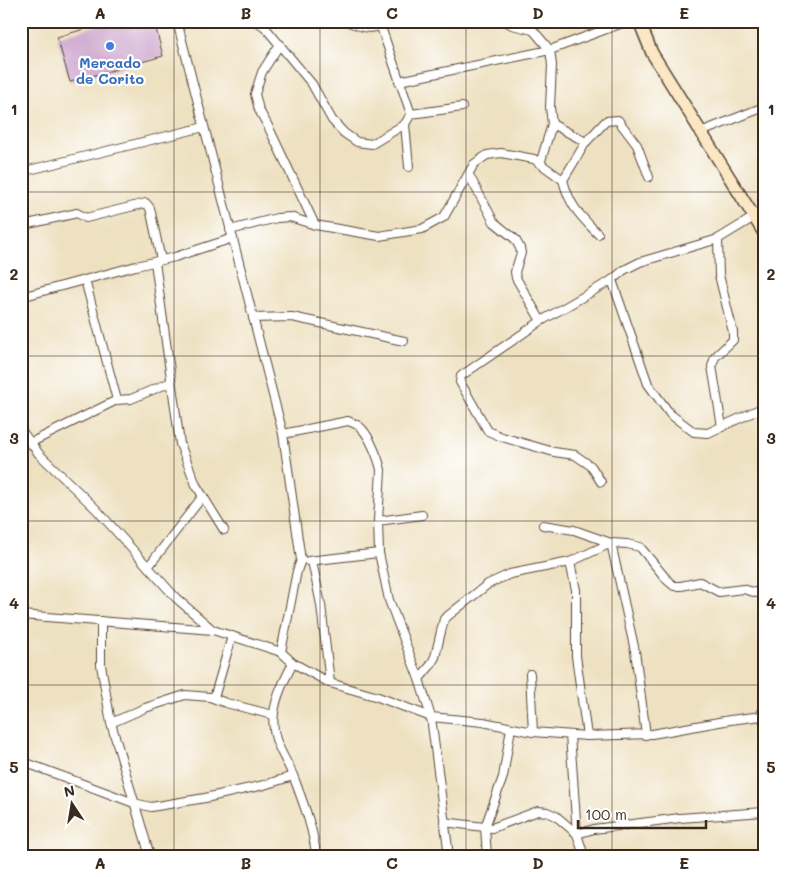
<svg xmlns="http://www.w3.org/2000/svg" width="785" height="877" font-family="Mali,sans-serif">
<rect width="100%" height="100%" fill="#fff"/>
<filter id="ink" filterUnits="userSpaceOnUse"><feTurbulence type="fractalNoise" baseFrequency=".02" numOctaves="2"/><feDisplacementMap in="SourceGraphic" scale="10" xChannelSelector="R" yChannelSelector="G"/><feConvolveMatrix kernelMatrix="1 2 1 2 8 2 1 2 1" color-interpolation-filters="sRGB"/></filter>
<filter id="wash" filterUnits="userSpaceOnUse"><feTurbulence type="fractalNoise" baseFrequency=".0096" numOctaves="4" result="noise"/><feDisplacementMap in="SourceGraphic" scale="20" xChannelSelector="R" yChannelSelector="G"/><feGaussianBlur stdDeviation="1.12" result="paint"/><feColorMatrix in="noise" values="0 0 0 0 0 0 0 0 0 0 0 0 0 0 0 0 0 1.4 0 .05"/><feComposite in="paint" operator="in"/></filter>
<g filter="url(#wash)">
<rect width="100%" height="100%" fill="#eee1c1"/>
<g id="blocks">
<polygon fill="#d1add2" points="112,21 154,21 163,56 70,82 57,37"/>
</g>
</g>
<g filter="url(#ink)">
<use href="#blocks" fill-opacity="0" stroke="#564536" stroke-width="1"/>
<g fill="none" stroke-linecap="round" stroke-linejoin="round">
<g stroke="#564536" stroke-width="10">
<g id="street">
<polyline points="177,21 283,434 301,560 297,571 281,652"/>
<polyline points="255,21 264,26 312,84 332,120 344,133 357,142 372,144 405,124 411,114 462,107"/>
<path d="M346,21C363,28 373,32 389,21"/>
<polyline points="505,21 512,25 533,30 550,50 552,65 550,107 552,124 540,164"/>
<polyline points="381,27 411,114"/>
<polyline points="280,44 262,72 255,94 259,110 268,126 315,225"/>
<polyline points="399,81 550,50 628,21"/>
<polyline points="405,124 409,167"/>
<polyline points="552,124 586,142"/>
<polyline points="701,132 764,107"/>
<polyline points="21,172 204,127"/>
<polyline points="469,175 494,222 515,239 520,248 521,253 515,272 516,278 541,321"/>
<polyline points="21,218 24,223 28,224 77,213 86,218 146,203 150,208 161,260"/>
<polyline points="230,230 277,218 290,217 315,225 379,236 422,229 444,217 474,164 487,155 501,153 534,159 563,180"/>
<path d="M598,234C580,215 570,207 563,180L586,142L606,121L618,120L637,145L649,177"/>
<polyline points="718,239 719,275 733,332 733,340 715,357 712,366 722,427"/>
<polyline points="155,262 180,444 196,485 224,530"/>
<polyline points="85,280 117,400"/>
<polyline points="612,280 648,384 670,414 694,432 708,433 764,407"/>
<polyline points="21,297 136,266 175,257 233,238"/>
<polyline points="253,318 292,317 404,341"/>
<polyline points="21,430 39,454 96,509 176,598 213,630"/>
<path d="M283,434L348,421C354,423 359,425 362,429C370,437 379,460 381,470L378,521L379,553L389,600L419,679L431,717L449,856"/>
<polyline points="30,443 117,400 131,399 171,382"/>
<polyline points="601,482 591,466 575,455 554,452 502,437 488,431 460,382 461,376 541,321 612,280 624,270 640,262 718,239 754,217"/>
<polyline points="378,521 422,515"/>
<polyline points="543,525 574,530 611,543 627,544 640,547 668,581 674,586 681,586 700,582 719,592 743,589 764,595"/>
<polyline points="308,561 379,553"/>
<polyline points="312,561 321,605 330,683"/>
<polyline points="570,562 576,590 576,656 587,736"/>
<polyline points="148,567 203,496"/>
<polyline points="21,615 213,630 281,652 293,663 330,683 378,697 431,717 483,722 533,732 587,736 652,734 730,720 762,716"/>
<polyline points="101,621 101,665 111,723 150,856"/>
<path d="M293,663C285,679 276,696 274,713C270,741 285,755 294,778C303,802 314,830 316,856"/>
<polyline points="530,674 533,732"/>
<polyline points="419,679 430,666 435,657 444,619 488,584 510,574 570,562 611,543 635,651 646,735"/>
<polyline points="764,694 762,716 764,722"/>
<polyline points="214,698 232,636"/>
<polyline points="111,723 145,708 185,695 210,697 226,703 273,715"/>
<polyline points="570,735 577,834 594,829 680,818 764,812"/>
<polyline points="21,761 134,803 151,807 205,798 264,785 293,776"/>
<polyline points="444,822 492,828 538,811 547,812 556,816 577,834 584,856"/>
<polyline points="487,856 485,827 503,777 511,728"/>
</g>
</g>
<g stroke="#564536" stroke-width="14">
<polyline id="secondary" points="639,21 652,53 764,233"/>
</g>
<use href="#street" stroke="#fff" stroke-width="8"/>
<use href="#secondary" stroke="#fbe7c3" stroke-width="11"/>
</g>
</g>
<path fill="none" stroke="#3b2a1e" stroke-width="1" stroke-opacity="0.55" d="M174,21V856M320,21V856M466,21V856M612,21V856M21,192H764M21,356H764M21,521H764M21,685H764"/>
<circle fill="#3f7fe0" stroke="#fff" stroke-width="2" cx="110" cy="46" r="5"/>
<g text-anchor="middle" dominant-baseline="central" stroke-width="4.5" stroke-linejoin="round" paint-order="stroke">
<g font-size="14" font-weight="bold" fill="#366cbe" stroke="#fff">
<text x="110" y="62">Mercado<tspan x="110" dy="16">de Corito</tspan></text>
</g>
</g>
<rect width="785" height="877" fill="none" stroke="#fff" stroke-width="55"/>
<g transform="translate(72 804) rotate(348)" stroke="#ffffff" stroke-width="4" paint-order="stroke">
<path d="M0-4L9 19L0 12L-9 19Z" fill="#3b2a1e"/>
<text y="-8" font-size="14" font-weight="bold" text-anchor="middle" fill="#3b2a1e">N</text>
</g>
<path d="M578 820v8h128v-8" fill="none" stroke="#3b2a1e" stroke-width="2.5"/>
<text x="585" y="820" font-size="15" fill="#3b2a1e" stroke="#ffffff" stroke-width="4" paint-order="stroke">100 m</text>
<rect x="28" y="28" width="730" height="822" fill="none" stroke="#3b2a1e" stroke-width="2"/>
<g font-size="16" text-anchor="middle" font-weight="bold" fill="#3b2a1e">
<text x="100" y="19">A</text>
<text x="246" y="19">B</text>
<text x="392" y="19">C</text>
<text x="538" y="19">D</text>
<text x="684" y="19">E</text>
<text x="14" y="115">1</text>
<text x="771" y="115">1</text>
<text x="14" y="280">2</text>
<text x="771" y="280">2</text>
<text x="14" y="444">3</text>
<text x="771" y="444">3</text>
<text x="14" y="609">4</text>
<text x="771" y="609">4</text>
<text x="14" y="773">5</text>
<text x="771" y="773">5</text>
<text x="100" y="869">A</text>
<text x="246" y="869">B</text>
<text x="392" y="869">C</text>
<text x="538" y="869">D</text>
<text x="684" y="869">E</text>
</g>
</svg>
